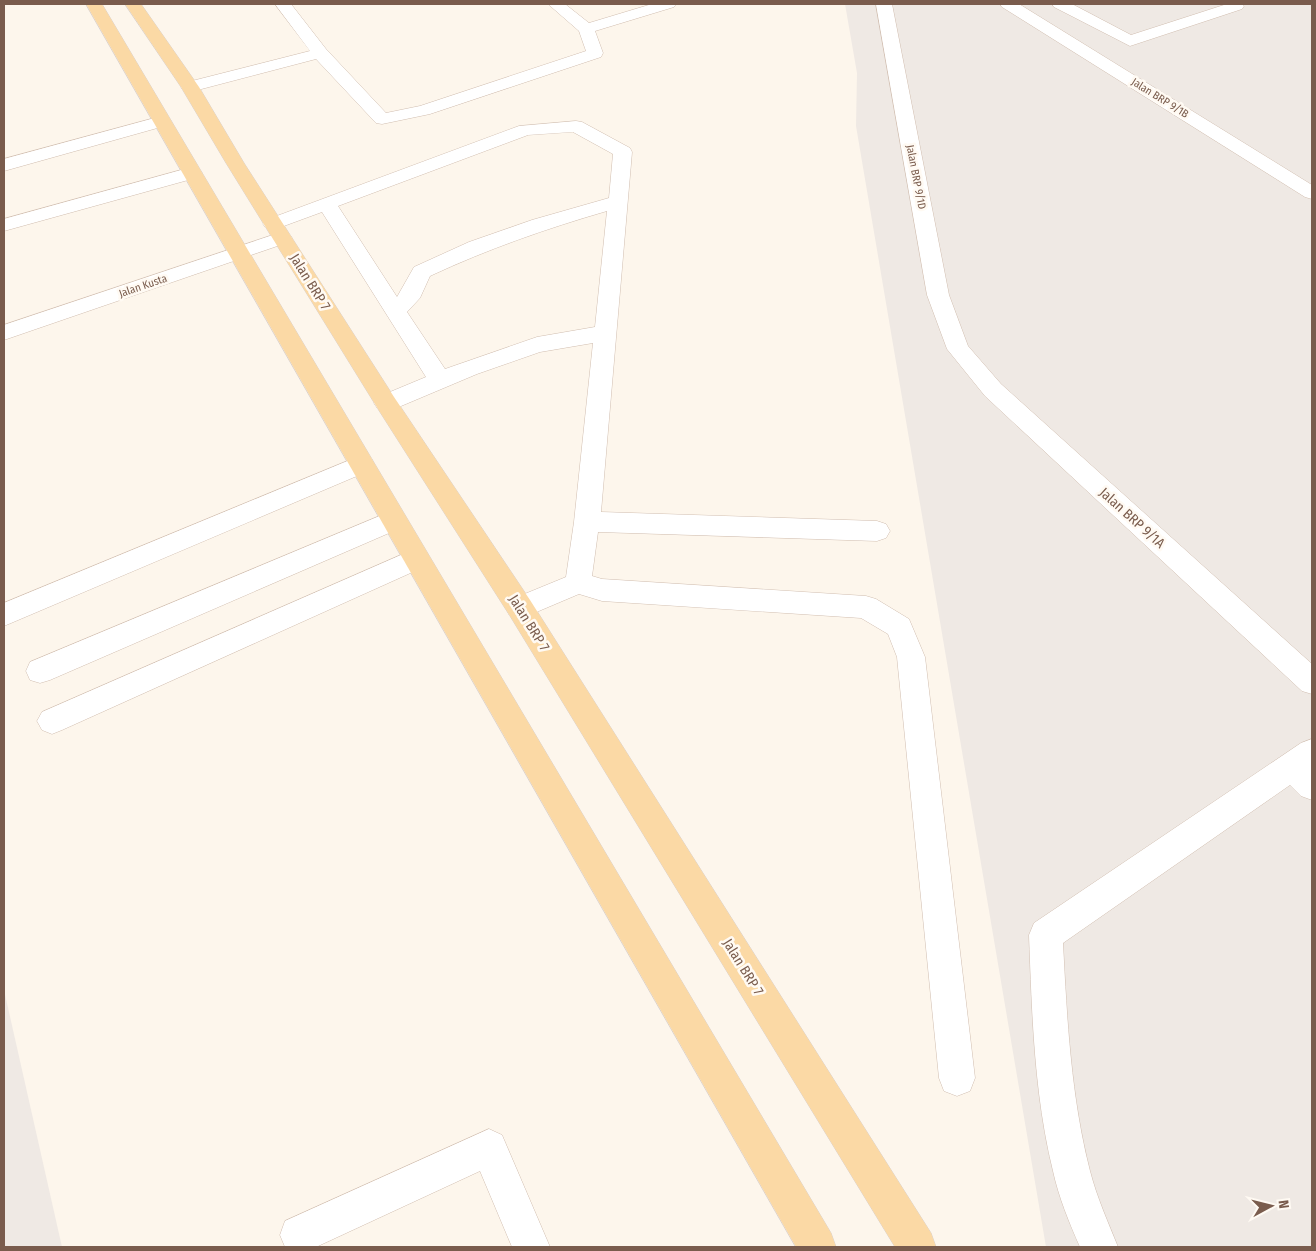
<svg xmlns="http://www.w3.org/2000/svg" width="1316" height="1251" font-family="'Fira Sans Condensed',sans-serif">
<rect width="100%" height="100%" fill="#fdf6ec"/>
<g fill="#efe9e4">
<polygon points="845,4 1312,4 1312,1247 1046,1247 856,126 857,73"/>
<polygon points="4,990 62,1247 4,1247"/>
</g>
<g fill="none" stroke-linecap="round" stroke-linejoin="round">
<g stroke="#d1beb0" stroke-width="1">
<g id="minor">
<polygon points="275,4 291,4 326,49 386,113 420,106 586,51 579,31 548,4 565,4 589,23 652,4 676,4 674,7 595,31 603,53 601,57 430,114 382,124 376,123 316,59 190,92 184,91 181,87 184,83 310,51"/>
<polygon points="876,4 892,4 949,295 968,346 1001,384 1312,664 1312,694 1302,691 985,396 947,349 927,295"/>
<polygon points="1000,4 1019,4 1312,185 1312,199 1305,197 1002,7"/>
<polygon points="1052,4 1072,4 1131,35 1227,4 1242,4 1244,6 1242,9 1130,46 1054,7"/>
<polygon points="162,116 168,117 171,121 168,125 4,171 4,159"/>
<path d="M576,121L582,122L630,148L632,152L601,512L877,521L886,524L890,531L886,538L877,541L598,532L592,576L602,579L866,596L876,599L909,619L925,657L975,1078L970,1091L957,1096L944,1091L939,1078L897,657L888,634L861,618L602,601L579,594L520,619L510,616L506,608L510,600L566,577L574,522L593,343L540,352L477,374L394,409L386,411L378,409L374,403L378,397L426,377L322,212L273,230L266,228L263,224L266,220L519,126ZM573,132L613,154L609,198L532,220L469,242L414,267L397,297L338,206L528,135ZM607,211L595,327L537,337L445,369L407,312L420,298L430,276C488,249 545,229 607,211Z"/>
<polygon points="192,167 199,169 202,173 199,177 4,231 4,219"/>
<polygon points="282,232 289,234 292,238 289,242 4,340 4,325"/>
<polygon points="362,455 371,458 374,464 371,470 4,626 4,603"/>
<polygon points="394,510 403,513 407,520 403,527 50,680 40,683 30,680 26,671 30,662"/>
<polygon points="417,548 426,552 430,559 426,566 62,730 52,734 42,730 37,721 42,712"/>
<path d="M1312,739V800L1301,796L1290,785L1063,943C1067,1020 1071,1097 1090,1171C1097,1198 1108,1222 1118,1247H1080C1069,1222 1059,1198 1053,1171C1034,1094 1032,1014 1029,935L1034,923L1301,743Z"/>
<polygon points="489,1129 502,1135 550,1247 512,1247 480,1171 316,1247 285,1247 280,1235 285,1221"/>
</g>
</g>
<g stroke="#dad1cd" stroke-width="1">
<g id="major">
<polygon points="86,4 102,4 831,1233 836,1247 796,1247"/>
<polygon points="125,4 141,4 199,87 244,163 394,397 530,600 931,1233 936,1247 895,1247 510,616 378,409 226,163 181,87"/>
</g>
</g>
<use href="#minor" fill="#fff" fill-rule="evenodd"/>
<use href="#major" fill="#fbd9a5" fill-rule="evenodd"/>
</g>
<g text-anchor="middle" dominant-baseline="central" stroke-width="5" stroke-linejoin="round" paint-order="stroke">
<g font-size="11" fill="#7a5c4d" stroke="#fffaf3">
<text transform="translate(1160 98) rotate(32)">Jalan BRP 9/1B</text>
<text transform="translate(916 177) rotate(79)">Jalan BRP 9/1D</text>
<text transform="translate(143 286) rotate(-19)">Jalan Kusta</text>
</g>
<g font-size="14" fill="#7a5c4d" stroke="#fffaf3">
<text transform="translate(310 282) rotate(58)">Jalan BRP 7</text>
<text transform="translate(1132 518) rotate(42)">Jalan BRP 9/1A</text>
<text transform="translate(529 623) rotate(58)">Jalan BRP 7</text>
<text transform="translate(743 967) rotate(58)">Jalan BRP 7</text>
</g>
</g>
<rect width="1316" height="1251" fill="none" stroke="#7a5c4d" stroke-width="10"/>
<g transform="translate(1271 1206) rotate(83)" stroke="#fffaf3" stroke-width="4" paint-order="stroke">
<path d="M0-4L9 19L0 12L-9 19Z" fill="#7a5c4d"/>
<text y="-8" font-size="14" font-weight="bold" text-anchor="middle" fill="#7a5c4d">N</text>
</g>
</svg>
